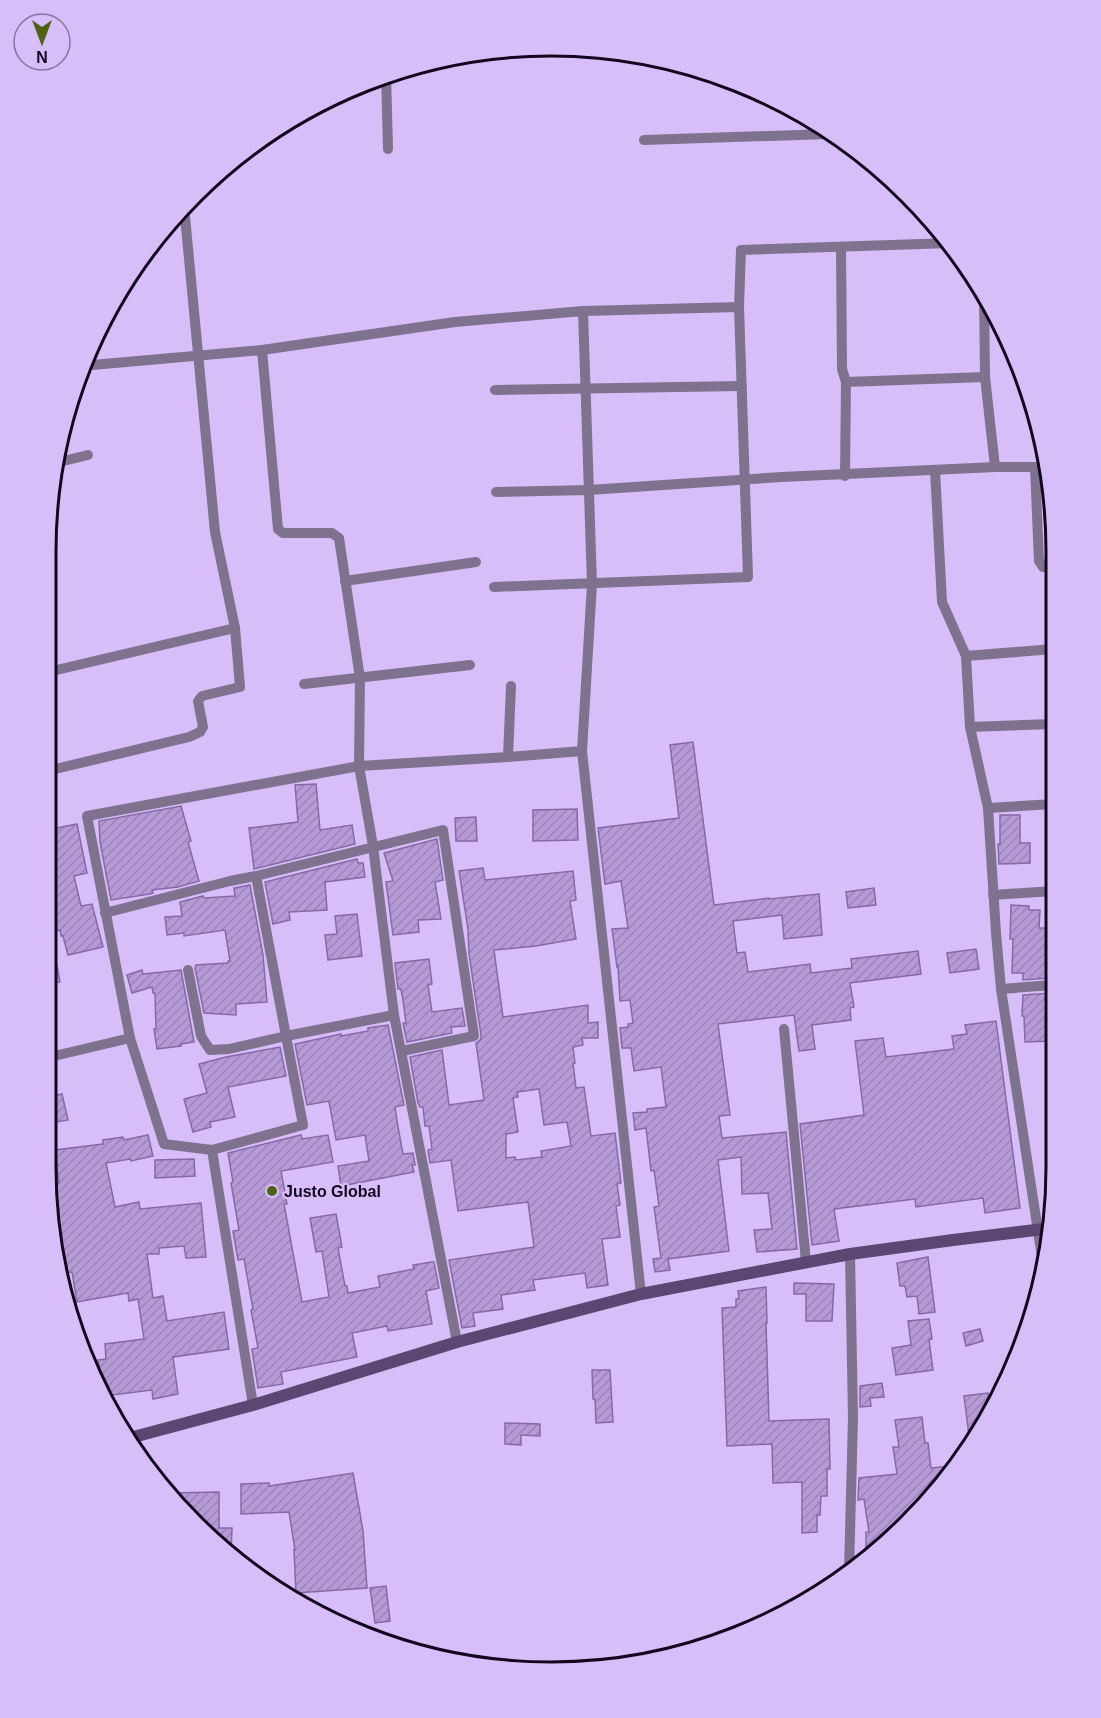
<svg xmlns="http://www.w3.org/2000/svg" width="1101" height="1718" font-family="Helvetica,sans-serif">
<defs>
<pattern id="building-hatch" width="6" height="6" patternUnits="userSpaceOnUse" patternTransform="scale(1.5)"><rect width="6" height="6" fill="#b59ad5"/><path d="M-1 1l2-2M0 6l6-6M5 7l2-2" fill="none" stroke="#9b83b6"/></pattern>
</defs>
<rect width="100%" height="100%" fill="#d8bef8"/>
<g fill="url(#building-hatch)" stroke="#8767a9" stroke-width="1.5" fill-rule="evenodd">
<polygon points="693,742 714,905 769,898 769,899 819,894 822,935 784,939 782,915 733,921 737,953 745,952 748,972 810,964 811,973 852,968 851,959 918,951 921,974 850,983 854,1007 850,1008 851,1020 812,1025 815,1049 799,1051 794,1015 718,1024 730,1115 719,1116 722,1138 786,1132 797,1249 757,1252 754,1230 772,1229 768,1193 742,1194 741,1157 718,1160 729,1251 668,1259 670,1270 655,1272 653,1259 661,1258 654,1207 659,1206 654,1170 651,1171 646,1128 635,1130 633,1113 647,1112 647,1109 666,1107 661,1067 634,1071 631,1048 622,1048 620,1028 628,1027 628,1024 633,1023 630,1000 620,1001 618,966 617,967 612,929 628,928 621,881 605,884 598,828 679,818 670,745"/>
<polygon points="316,784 320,830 352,825 355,844 254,869 249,828 298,822 295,785"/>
<polygon points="181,806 191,841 188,842 199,881 178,887 152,890 153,893 150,894 111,900 100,842 99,821"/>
<polygon points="577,809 578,840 533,841 533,810"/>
<polygon points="1000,815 1020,815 1020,843 1030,843 1030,863 999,864 998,844 1000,844"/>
<polygon points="476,817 477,841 456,841 455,818"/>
<polygon points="77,824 87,873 74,876 81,906 92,904 103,947 68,955 63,936 61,936 60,930 46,933 47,830"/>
<polygon points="437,839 443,880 435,882 441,919 418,920 419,932 393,935 386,882 393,881 384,853"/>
<polygon points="357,859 358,863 363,863 365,877 325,882 327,910 289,912 290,920 273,924 265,882"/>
<path d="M483,868L485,880L573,871L576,900L570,901L576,939L536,946L494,950L503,1017L588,1005V1023L598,1022V1038H582L583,1045L573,1047L575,1063H573L576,1088L584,1087L591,1136L615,1133L621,1183L617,1184L620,1205L616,1206L620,1237L602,1239L608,1285L587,1288L585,1273L533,1280L535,1290L501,1295L503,1309L473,1313L475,1326L462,1328L449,1260L534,1247L528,1202L458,1211L451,1160L430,1163L428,1150L432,1149L429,1126H425L423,1107H420L418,1103L410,1057L442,1050L449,1105L484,1100L476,1043L481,1039V1035L469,954L468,929L459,871ZM539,1089L544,1125L567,1122L571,1146L541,1151L542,1157L516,1160L515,1157L506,1158V1134L518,1132L513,1098L518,1097L517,1092Z"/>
<polygon points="250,885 263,955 267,1002 236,1004 236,1015 204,1013 195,968 196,965 228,963 228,961 230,961 225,930 184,936 184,933 167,935 165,917 182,916 180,902 203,896 204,898 235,896 234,888"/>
<polygon points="874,888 876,905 848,908 846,892"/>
<polygon points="1011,905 1029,906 1029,910 1040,910 1039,928 1046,928 1047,951 1050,951 1049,978 1023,980 1023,973 1012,973 1013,939 1010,939"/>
<polygon points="357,914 362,956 328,960 325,935 337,934 335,916"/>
<polygon points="976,949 979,969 950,973 947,953"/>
<polygon points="429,959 432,984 428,985 432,1012 462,1008 465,1026 451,1027 452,1033 407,1042 403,1023 406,1023 403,1000 401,989 398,989 395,963"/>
<polygon points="57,965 60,982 46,985 46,967"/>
<polygon points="142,970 143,974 181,970 194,1042 181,1044 181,1046 157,1049 154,1029 156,1029 155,993 153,993 152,987 132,993 127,975"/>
<polygon points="1053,993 1053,1041 1025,1042 1024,1016 1022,1016 1023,995"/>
<polygon points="996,1021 1020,1208 985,1213 983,1198 916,1207 915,1199 834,1209 839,1241 812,1245 800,1124 864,1115 855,1041 883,1038 886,1057 954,1049 952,1036 967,1034 965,1025"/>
<polygon points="388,1025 404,1105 395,1107 398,1127 403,1154 413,1153 415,1165 412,1165 414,1172 341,1186 338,1166 369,1161 365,1135 336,1140 329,1101 307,1105 295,1044 341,1034 341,1036 368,1031 368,1028"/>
<polygon points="280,1047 286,1076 228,1087 235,1117 210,1122 211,1127 193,1132 184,1099 207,1093 199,1064 226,1057"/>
<polygon points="62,1094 68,1120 51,1123 45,1098"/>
<polygon points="148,1135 153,1156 131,1161 130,1159 106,1163 115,1207 139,1202 140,1209 201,1203 206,1257 186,1258 184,1246 159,1248 159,1254 147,1254 153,1298 163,1296 167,1321 224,1312 229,1349 173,1357 178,1394 153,1399 152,1390 104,1396 102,1390 98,1360 106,1359 105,1344 144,1339 138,1299 129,1301 128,1293 77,1302 72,1272 62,1273 48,1185 59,1183 55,1150 103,1144 103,1140 123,1137 124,1140"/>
<polygon points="301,1135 302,1139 328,1135 333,1162 281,1171 287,1204 284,1204 302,1302 329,1297 322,1251 316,1252 310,1218 336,1214 342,1247 338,1248 345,1286 347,1286 348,1293 380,1287 378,1276 414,1269 413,1265 432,1262 434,1262 439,1288 426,1291 432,1324 388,1331 387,1326 352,1333 357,1357 281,1372 283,1384 258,1388 252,1349 258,1348 251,1310 253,1309 244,1259 238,1260 233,1231 239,1230 231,1183 233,1182 228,1153"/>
<polygon points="194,1159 195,1176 155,1178 155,1160"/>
<polygon points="928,1257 935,1312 919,1314 917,1296 907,1297 905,1286 900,1286 897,1263"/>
<polygon points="794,1283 834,1284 832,1321 806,1321 806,1294 794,1294"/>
<polygon points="766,1287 767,1323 766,1323 769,1421 829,1419 830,1469 827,1469 827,1496 821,1496 820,1515 817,1515 817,1532 802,1533 802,1482 773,1483 772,1444 727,1446 722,1308 736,1307 736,1299 739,1299 738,1291"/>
<polygon points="929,1319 932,1339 929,1340 933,1370 896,1375 892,1348 911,1345 908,1321"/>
<polygon points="980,1329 983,1341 966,1346 963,1333"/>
<polygon points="592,1370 610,1370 613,1422 596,1423 595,1399 593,1399"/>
<polygon points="882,1383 884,1397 870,1398 871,1406 860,1407 860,1386"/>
<polygon points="988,1393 990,1408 970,1444 964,1396"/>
<polygon points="922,1417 925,1443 928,1443 931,1468 951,1466 952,1473 866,1556 866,1532 869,1532 864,1499 858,1500 859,1478 897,1474 893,1447 899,1447 895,1420"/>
<polygon points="505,1423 540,1424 540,1436 521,1435 521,1445 505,1444"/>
<polygon points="353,1473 363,1531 367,1588 296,1593 294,1550 295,1550 289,1512 241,1514 241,1484 269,1483 269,1486"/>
<polygon points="219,1492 219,1528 232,1528 231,1556 172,1493"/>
<polygon points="386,1586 390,1621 375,1623 370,1588"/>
</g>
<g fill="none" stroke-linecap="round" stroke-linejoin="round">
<g stroke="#7f728f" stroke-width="10">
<polyline points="386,73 388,149"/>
<polyline points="644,140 829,134"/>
<polyline points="184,206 215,532 235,628"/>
<polyline points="841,247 842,369 846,382 845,476"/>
<polyline points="984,295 985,377 995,467"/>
<polyline points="739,307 741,250 952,243"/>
<polyline points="262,350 455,322 583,311 592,584 582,751"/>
<polyline points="81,366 262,350 278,529 283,533 332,533 339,538 360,678 359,766 373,846 394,1015 457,1342"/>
<polyline points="846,382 985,377"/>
<polyline points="495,390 742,386"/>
<polyline points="55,463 88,455"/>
<polyline points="1035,468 1039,561 1043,567 1055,567"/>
<polyline points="935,470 942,602 966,656 970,727 988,808 996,933 1001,989 1043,1264"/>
<polyline points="496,492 589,490 782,477 995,467 1047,467"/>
<polyline points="345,581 476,562"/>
<polyline points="494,587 748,577 739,307 583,311"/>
<polyline points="966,656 1054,649"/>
<polyline points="304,684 470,665"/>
<polyline points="970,727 1054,724"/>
<polyline points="508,757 511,686"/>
<polyline points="47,771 189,737 200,732 203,727 198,701 202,696 240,687 235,628 48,672"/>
<polyline points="988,808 1054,804"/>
<polyline points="993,895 1053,891"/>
<polyline points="105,913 230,881 256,876 443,830 474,1036 402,1051"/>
<polyline points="188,970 201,1036 210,1050 229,1049 286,1036 256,876"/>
<polyline points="1001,989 1053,985"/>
<polyline points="784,1029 806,1262"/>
<polyline points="46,1058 130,1038"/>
<polyline points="212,1150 303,1125 286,1036 394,1015"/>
<polyline points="45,1166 47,1176"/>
<polyline points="253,1405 212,1150 164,1144 130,1038 87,816 359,766 508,757 582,751 641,1294"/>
<polyline points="849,1571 853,1418 850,1254"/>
</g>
<polyline stroke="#5b4771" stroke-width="12" points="126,1439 253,1405 457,1342 641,1294 850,1254 953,1240 1052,1228"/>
</g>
<circle fill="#4b6313" stroke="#d8bef8" stroke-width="2" cx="272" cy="1191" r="6"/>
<g text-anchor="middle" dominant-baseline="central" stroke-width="4.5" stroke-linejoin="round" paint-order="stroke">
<g font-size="16" font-weight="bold" fill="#13061f" stroke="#d8bef8" text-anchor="start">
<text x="284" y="1191">Justo Global</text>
</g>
</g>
<path d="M0 0H1101V1718H0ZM551 56H551A495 495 0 0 1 1046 551V1167A495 495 0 0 1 551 1662H551A495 495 0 0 1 56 1167V551A495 495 0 0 1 551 56Z" fill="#d8bef8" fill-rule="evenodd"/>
<path fill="none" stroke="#13061f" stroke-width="3" d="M551 56H551A495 495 0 0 1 1046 551V1167A495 495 0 0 1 551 1662H551A495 495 0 0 1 56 1167V551A495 495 0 0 1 551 56Z"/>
<g transform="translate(42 42) rotate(180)"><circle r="28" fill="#d8bef8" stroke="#8974a1" stroke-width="1.5"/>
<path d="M0-4.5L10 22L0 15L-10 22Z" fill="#4b6313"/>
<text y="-9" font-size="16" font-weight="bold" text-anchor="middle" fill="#13061f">N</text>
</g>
</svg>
